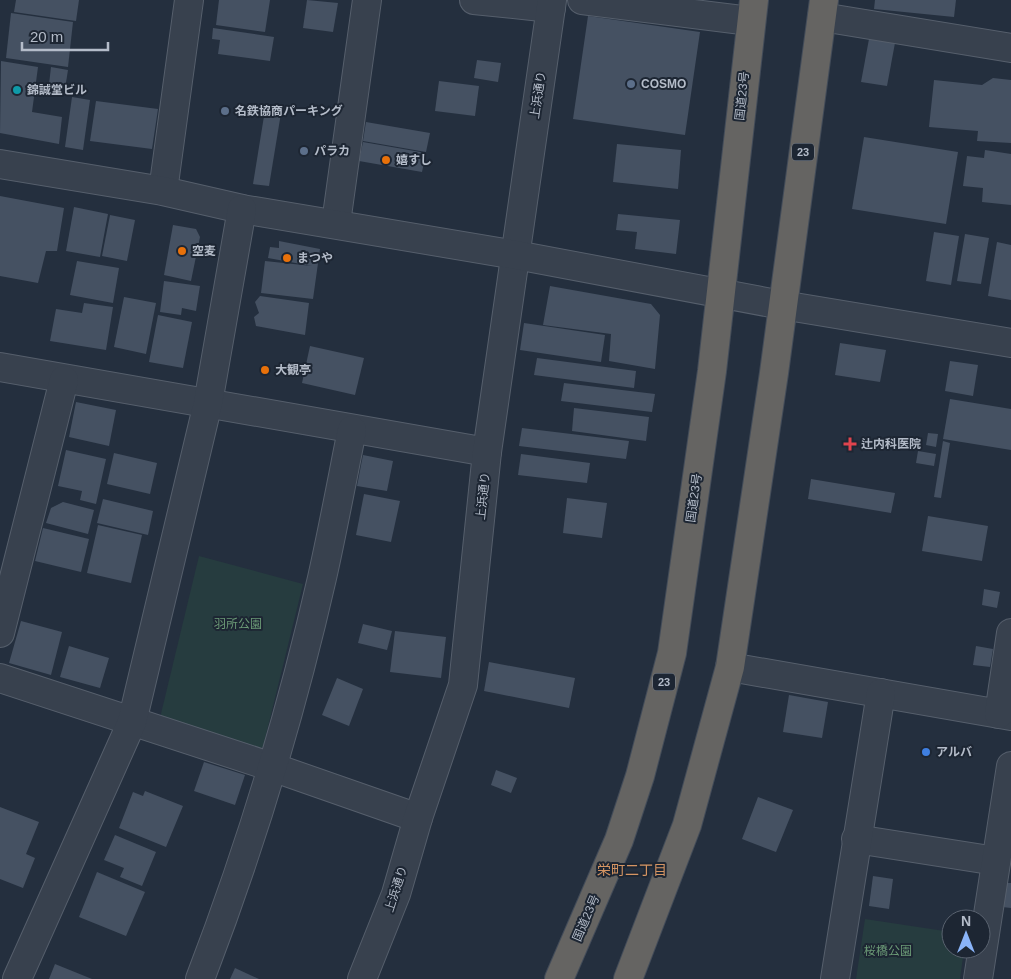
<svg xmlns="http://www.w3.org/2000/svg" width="1011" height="979" font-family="Helvetica,'Noto Sans JP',sans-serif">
<rect width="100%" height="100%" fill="#242f3e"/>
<g fill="#263c3f">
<polygon points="199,556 303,584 263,747 251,752 159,722"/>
<polygon points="865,919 951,932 951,949 964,949 960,979 856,979"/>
</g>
<g fill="#455162">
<polygon points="16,0 79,0 76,21 14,12"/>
<polygon points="219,0 270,0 265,32 216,25"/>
<polygon points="307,0 338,3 333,32 303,28"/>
<polygon points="875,0 956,0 954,17 874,9"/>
<polygon points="11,13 73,22 68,67 6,58"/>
<polygon points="588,16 700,32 685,135 573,119"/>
<polygon points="213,28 274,37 270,61 218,54 220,40 212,39"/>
<polygon points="869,39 895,43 887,86 861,82"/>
<polygon points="477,60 501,63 498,82 474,78"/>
<polygon points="1,61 38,67 32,112 62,117 59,144 0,133"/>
<polygon points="51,67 68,70 64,95 48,93"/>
<polygon points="993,78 1011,80 1011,143 977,141 978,131 929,127 934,80 982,85"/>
<polygon points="439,81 479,86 475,116 435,111"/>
<polygon points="72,97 90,100 83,150 65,147"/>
<polygon points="96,101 158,109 152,149 90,141"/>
<polygon points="265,110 281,113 269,186 253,184"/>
<polygon points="366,122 430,133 426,152 363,141"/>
<polygon points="864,137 958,152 946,224 852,209"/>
<polygon points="363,142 426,153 422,172 359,161"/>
<polygon points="617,144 681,150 678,189 613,182"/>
<polygon points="985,150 1011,154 1011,205 982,202 983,188 963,186 967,156 984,158"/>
<polygon points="0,196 64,208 57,251 46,251 38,283 0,276"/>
<polygon points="74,207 108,214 100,257 66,251"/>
<polygon points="618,214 680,220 676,254 635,249 637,232 616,230"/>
<polygon points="110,215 135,220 127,261 102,256"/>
<polygon points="173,225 196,229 200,237 191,281 164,275"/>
<polygon points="934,232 959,236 951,285 926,281"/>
<polygon points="965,234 989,238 981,284 957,281"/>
<polygon points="279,241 320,249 313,299 261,293 265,261 312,266 268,258 270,247 279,248"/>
<polygon points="997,242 1011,245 1011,300 988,296"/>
<polygon points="77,261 119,268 113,303 70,295"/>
<polygon points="164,281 200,286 196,311 182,308 181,315 160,312"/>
<polygon points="550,286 651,304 660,315 655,369 609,361 611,334 543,325"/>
<polygon points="260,296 309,303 305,335 256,326 254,317 259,313 255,302"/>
<polygon points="124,297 156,303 146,354 114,347"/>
<polygon points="84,303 113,307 106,350 50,341 56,309 82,313"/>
<polygon points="158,315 192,322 183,368 149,362"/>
<polygon points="524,323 605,335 601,362 520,350"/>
<polygon points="840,343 886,350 880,382 835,375"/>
<polygon points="310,346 364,358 355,395 302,383"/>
<polygon points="537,358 636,371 634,388 534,375"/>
<polygon points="950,361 978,365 973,396 945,391"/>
<polygon points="564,383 655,394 652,412 561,401"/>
<polygon points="950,399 1011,409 1011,450 943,439"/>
<polygon points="76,402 116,410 109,446 69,437"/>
<polygon points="574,408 649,417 646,441 572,431"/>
<polygon points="522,428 629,441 626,459 519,446"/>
<polygon points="928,433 938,434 936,447 926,445"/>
<polygon points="943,441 950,443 941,498 934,497"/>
<polygon points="66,450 106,459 96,504 80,500 82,491 58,486"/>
<polygon points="918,451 936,454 934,466 916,463"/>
<polygon points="114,453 157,463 150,494 107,484"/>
<polygon points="521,454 590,463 587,483 518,475"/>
<polygon points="363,455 393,461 387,491 357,486"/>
<polygon points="811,479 895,493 891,513 808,499"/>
<polygon points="364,494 400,501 391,542 356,535"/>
<polygon points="567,498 607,503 602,538 563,533"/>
<polygon points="103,499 153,511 148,535 97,523"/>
<polygon points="63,502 94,510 88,534 46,523 51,508"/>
<polygon points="928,516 988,526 982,561 922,551"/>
<polygon points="98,525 142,535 131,583 87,573"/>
<polygon points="43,528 89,539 81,572 35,561"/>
<polygon points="984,589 1000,592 997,608 982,605"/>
<polygon points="21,621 62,632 51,675 9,663"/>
<polygon points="363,624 392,631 387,650 358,643"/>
<polygon points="395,631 446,637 441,678 390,672"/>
<polygon points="69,646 109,658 100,688 60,677"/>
<polygon points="976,646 993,649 990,667 973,665"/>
<polygon points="489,662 575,678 569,708 484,691"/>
<polygon points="337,678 363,689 349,726 322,715"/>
<polygon points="789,695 828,702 822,738 783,732"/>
<polygon points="204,762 245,775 235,805 194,791"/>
<polygon points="496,770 517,778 511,793 491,785"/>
<polygon points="145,791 183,806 166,847 119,828 133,792 143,796"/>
<polygon points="758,797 793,810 776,852 742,839"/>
<polygon points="0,807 39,822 26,854 35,858 23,888 0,879"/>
<polygon points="115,835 156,852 142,886 120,877 124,868 104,860"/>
<polygon points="97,872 145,892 126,936 79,917"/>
<polygon points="873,876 893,879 889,909 869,906"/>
<polygon points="1006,883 1011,883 1011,908 1002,907"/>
<polygon points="55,964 92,979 49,979"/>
<polygon points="235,968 259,979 230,979"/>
</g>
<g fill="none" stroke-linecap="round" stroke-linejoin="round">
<g stroke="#565f6c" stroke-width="30">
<g id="minor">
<polyline points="474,0 551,8"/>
<polyline points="582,0 750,21"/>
<polyline points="822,17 1011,48"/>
<polyline points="163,191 189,0"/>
<polyline points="336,223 367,0"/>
<polyline points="0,367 487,452"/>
<polyline points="0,633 64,380"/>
<polyline points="730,667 1011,716"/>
<polyline points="0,678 272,767 418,818"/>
<polyline points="999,714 1011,633"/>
<polyline points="856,839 996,861"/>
<path d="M200,979C250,849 291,714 322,578C333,529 342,480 352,430"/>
<polyline points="362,979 396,894 418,818 463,685 487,452 552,0"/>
<polyline points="835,979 881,693"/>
<polyline points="978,979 1011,766"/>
</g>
</g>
<g stroke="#565f6c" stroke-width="30">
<g id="tertiary">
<polyline points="0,164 163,191 242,209 516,255 782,305 1011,343"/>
<polyline points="17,979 132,722 208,403 242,209"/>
</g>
</g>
<g stroke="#434c59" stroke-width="30">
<g id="trunk">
<polyline points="559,979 619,840 640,776 672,653 712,371 754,0"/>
<polyline points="628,979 687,825 730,667 774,373 824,0"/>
</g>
</g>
<use href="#minor" stroke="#38414e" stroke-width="28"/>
<use href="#tertiary" stroke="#38414e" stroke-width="28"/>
<use href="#trunk" stroke="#656462" stroke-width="28"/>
</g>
<g fill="#5c6f8a" stroke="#1d2633" stroke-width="2">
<circle cx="631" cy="84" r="5"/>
<circle cx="225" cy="111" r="5"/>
<circle cx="304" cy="151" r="5"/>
</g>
<circle fill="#0f9aa8" stroke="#1d2633" stroke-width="2" cx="17" cy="90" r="5"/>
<g fill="#e8710a" stroke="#1d2633" stroke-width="2">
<circle cx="386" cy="160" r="5"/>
<circle cx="182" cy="251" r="5"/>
<circle cx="287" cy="258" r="5"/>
<circle cx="265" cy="370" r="5"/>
</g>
<path fill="#e0444e" stroke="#1d2633" stroke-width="2" d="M847.5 436.5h5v5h5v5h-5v5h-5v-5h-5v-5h5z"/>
<circle fill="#3f7fe0" stroke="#1d2633" stroke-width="2" cx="926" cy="752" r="5"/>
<g text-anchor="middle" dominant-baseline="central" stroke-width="4" stroke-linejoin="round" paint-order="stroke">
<g fill="#1d2633" stroke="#878f9c" stroke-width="1">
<rect x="792" y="143.5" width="22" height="17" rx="4"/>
<rect x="653" y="673.5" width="22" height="17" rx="4"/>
</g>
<g font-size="11" font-weight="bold" fill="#b4bcc9">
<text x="803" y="152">23</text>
<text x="664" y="682">23</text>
</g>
<g font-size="12" font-weight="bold" fill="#b4bcc9" stroke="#1d2633" text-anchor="start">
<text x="641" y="84">COSMO</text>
<text x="27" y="90">錦誠堂ビル</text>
<text x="235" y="111">名鉄協商パーキング</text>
<text x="314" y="151">パラカ</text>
<text x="396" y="160">嬉すし</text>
<text x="192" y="251">空麦</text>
<text x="297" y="258">まつや</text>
<text x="275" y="370">大観亭</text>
<text x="861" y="444">辻内科医院</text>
<text x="936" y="752">アルバ</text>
</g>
<g font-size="12" fill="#b4bcc9" stroke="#1d2633">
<text transform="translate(538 95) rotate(-82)">上浜通り</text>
<text transform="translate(742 96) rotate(-84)">国道23号</text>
<text transform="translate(483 496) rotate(-84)">上浜通り</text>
<text transform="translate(694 498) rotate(-82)">国道23号</text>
<text transform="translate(396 889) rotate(-72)">上浜通り</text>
<text transform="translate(586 918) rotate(-67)">国道23号</text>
</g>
<g font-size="12" fill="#6b9a76" stroke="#1d2633">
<text x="238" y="624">羽所公園</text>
<text x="888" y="951">桜橋公園</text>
</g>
<g font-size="14" fill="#d59563" stroke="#1d2633">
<text x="632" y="870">栄町二丁目</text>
</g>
</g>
<g transform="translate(966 934)"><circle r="24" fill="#1d2633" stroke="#59626f"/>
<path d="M0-4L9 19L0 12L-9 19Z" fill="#8ab4f8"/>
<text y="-8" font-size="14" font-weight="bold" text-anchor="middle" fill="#b4bcc9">N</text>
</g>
<path d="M22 42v8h86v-8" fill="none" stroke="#b4bcc9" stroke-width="2.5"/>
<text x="30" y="42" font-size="15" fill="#b4bcc9" stroke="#1d2633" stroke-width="4" paint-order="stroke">20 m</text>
</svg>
